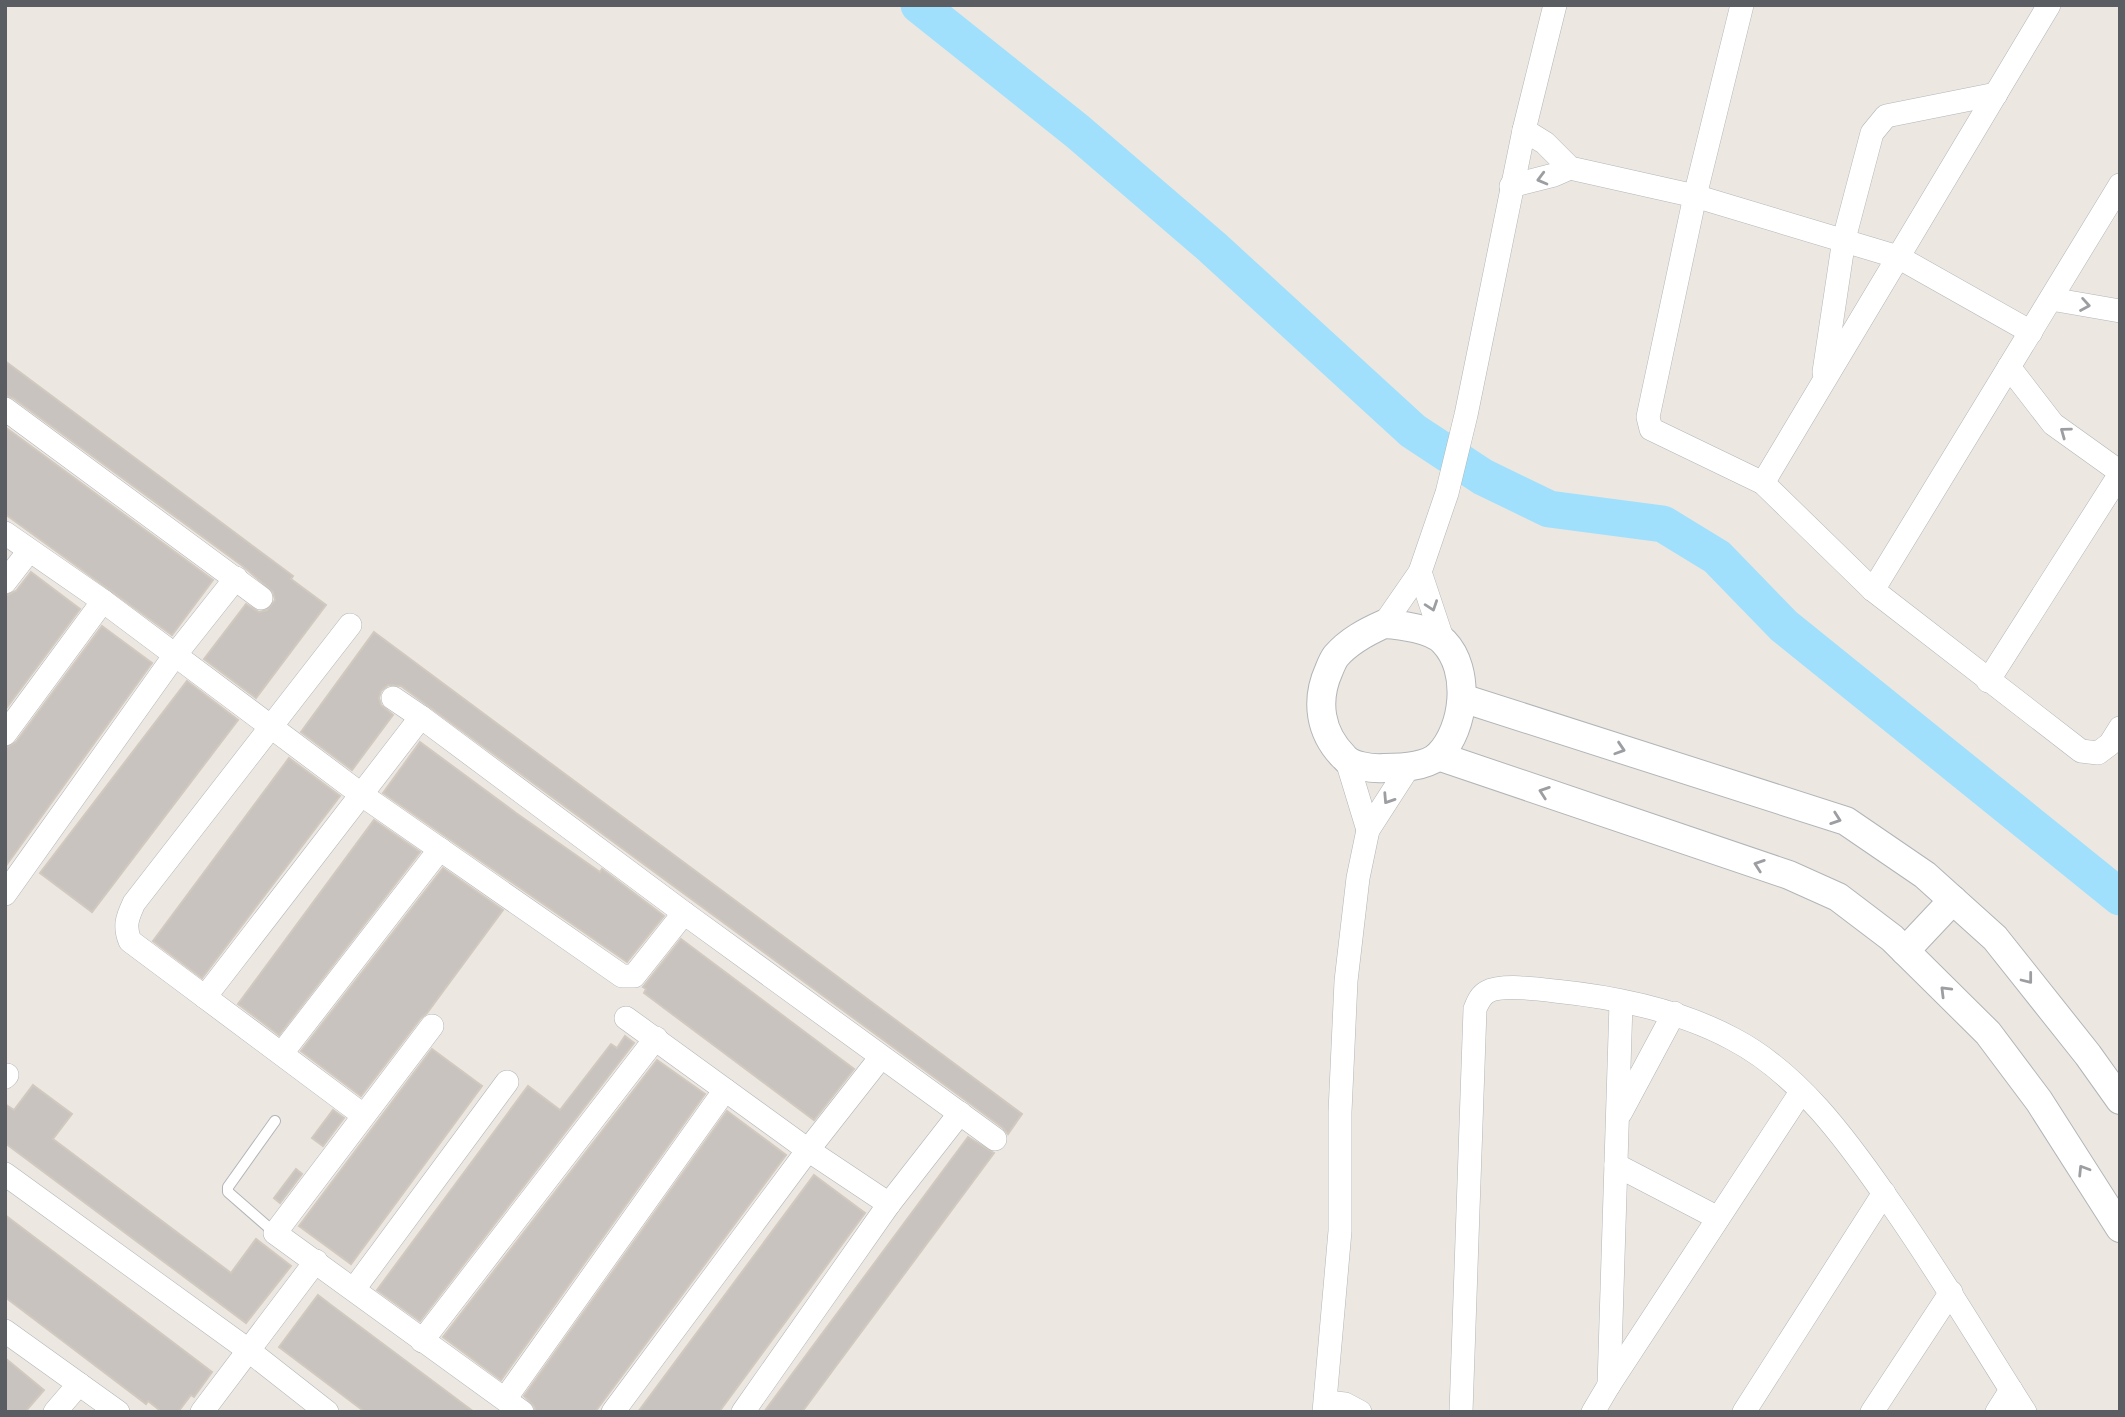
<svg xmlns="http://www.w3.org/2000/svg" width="2125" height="1417" font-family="'Fira Sans Condensed',sans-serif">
<rect width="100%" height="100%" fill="#ece8e1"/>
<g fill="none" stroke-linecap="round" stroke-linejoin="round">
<polyline stroke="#a1e0fd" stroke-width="37" points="919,5 1077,131 1212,247 1413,431 1483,477 1549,509 1663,524 1717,557 1784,626 2120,897"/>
</g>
<g fill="#c8c3be" stroke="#d1c9c0" stroke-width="2">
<polygon points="5,361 293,576 291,579 326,605 256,698 204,659 246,604 259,612 267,610 275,600 273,592 244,567 13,398 5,395"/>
<polygon points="5,427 213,580 172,635 5,514"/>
<polygon points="31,572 80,609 5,710 5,596 16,591"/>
<polygon points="102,626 152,663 5,867 5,748 16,742"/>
<polygon points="374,632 1022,1114 1008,1134 1003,1128 968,1102 401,686 388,685 381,691 379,698 381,705 393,715 352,770 301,732"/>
<polygon points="187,681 238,720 92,912 40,873"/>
<polygon points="420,742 516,813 600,872 602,869 664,916 627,962 383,793"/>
<polygon points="289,758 340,796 202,978 153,941"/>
<polygon points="374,820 420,852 279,1035 238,1004"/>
<polygon points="443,868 503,910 427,1013 421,1018 361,1096 301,1051"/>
<polygon points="681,939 854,1069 814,1120 644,993 646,989 643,987"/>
<polygon points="625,1036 634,1043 420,1321 377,1290 528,1086 560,1110 611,1044 617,1048"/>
<polygon points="432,1049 482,1086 351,1264 299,1226"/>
<polygon points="657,1060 705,1094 501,1380 443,1337"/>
<polygon points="33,1085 72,1114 53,1139 231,1273 256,1239 291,1266 246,1323 5,1143 5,1104 14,1110"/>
<polygon points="333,1110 344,1118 323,1146 312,1138"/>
<polygon points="727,1111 786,1155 595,1412 536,1412 534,1406 524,1396"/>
<polygon points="968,1137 994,1153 836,1366 802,1412 764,1412"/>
<polygon points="296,1169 302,1174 280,1203 274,1198"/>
<polygon points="814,1175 865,1213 775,1336 719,1412 638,1412"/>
<polygon points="5,1215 212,1372 194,1397 191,1395 178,1412 162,1412 148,1401 146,1404 5,1297"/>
<polygon points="318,1295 331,1305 474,1412 365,1412 279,1347"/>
<polygon points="5,1358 44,1390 25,1412 5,1412"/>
</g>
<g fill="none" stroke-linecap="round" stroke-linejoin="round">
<g stroke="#b2b5b8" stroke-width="12">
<polyline id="service" points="275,1233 228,1192 228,1187 275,1121"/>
</g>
<g stroke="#b2b5b8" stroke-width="24">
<g id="minor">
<polyline points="1742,5 1695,196 1648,417 1651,429 1763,483 1873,590 2081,751 2098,753 2110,744 2120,728"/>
<polyline points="1524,130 1545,143 1570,168 1695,196 1898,257 2031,332"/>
<polyline points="1511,186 1554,175 1570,168"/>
<polyline points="2051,299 2120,311"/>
<polyline points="2009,367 2053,424 2120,472"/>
<polyline points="1824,372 1844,239 1872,133 1886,116 1996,94"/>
<polyline points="5,409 261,598"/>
<polyline points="1763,483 2049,5"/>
<polyline points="5,533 103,601 362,795 622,976 634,976 684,913"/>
<polyline points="1420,572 1443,641"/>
<polyline points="5,582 29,551"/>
<polyline points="1873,590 2120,185"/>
<polyline points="1384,624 1420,572 1447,493 1466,415 1524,130 1555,5"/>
<polyline points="1988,681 2120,474"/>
<polyline points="393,698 421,717 684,913 995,1139"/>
<polyline points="5,734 103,601"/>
<polyline points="1347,761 1368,830"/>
<polyline points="5,894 175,655 236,578"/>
<path d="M205,997L130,941C124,926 127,918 134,903L350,625"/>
<polyline points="626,1018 808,1150 889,1204"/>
<polyline points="432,1026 275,1233 522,1412"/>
<polyline points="282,1053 440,849"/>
<polyline points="5,1077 7,1075"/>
<polyline points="1621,1112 1674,1013"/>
<polyline points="363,1115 205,997 421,717"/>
<polyline points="1616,1165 1718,1218"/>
<polyline points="5,1174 248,1350 327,1412"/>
<polyline points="354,1289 507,1082"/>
<polyline points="5,1331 118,1412"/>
<polyline points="422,1341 656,1038"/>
<polyline points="1609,1385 1621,1003"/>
<polyline points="505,1399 725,1090"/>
<polyline points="1326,1402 1345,1404 1360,1412"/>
<polyline points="55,1412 79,1384"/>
<polyline points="202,1412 316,1261"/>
<polyline points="613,1412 808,1150 881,1057"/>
<polyline points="743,1412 889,1204 960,1113"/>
<polyline points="1324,1412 1340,1231 1340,1112 1346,981 1358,878 1368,830 1408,768"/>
<path d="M1461,1412L1475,1009C1478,1002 1480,996 1487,992C1501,984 1539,989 1555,991C1614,997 1681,1011 1733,1039C1798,1073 1846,1139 1887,1198C1936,1267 1979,1340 2025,1412"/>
<polyline points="1593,1412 1609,1385 1801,1092"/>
<polyline points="1744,1412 1884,1193"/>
<polyline points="1872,1412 1951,1292"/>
<polyline points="1997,1412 2011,1390"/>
</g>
</g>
<g stroke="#b2b5b8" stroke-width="30">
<g id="tertiary">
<path d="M1384,624C1401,625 1432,629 1444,642C1471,670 1465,728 1439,755C1427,767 1400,768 1384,768C1372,769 1351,766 1344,757C1320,733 1315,701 1329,670C1331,665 1333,660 1336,656C1349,641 1366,632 1384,624Z"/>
<polyline points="1462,698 1846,821 1925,875 1995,938 2088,1055 2120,1100"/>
<polyline points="1438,756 1789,875 1838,897 1892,938 1988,1033 2039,1101 2120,1228"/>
<polyline points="1905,951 1953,900"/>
</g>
</g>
<use href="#service" stroke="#fff" stroke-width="10"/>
<use href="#minor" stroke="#fff" stroke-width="23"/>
<use href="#tertiary" stroke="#fff" stroke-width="28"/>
</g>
<defs><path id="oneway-chevron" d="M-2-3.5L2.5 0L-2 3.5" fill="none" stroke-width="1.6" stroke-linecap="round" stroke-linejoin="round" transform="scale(1.75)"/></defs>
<g stroke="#9c9ea1">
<use href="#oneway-chevron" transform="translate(1542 179) rotate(165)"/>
<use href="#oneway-chevron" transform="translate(2085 305) rotate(10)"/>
<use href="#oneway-chevron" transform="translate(2065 432) rotate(-144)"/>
<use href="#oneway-chevron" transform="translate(1432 606) rotate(71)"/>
<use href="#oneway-chevron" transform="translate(1620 749) rotate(18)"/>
<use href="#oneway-chevron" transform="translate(1544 792) rotate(-161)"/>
<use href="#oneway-chevron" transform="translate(1388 799) rotate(123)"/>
<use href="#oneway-chevron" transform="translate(1836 819) rotate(19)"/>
<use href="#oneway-chevron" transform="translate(1759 865) rotate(-161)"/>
<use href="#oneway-chevron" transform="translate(2028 979) rotate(52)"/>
<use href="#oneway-chevron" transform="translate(1945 991) rotate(-135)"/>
<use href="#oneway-chevron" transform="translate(2083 1170) rotate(-122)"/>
</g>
<rect width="2125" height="1417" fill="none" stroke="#5a5e62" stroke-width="14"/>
</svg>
